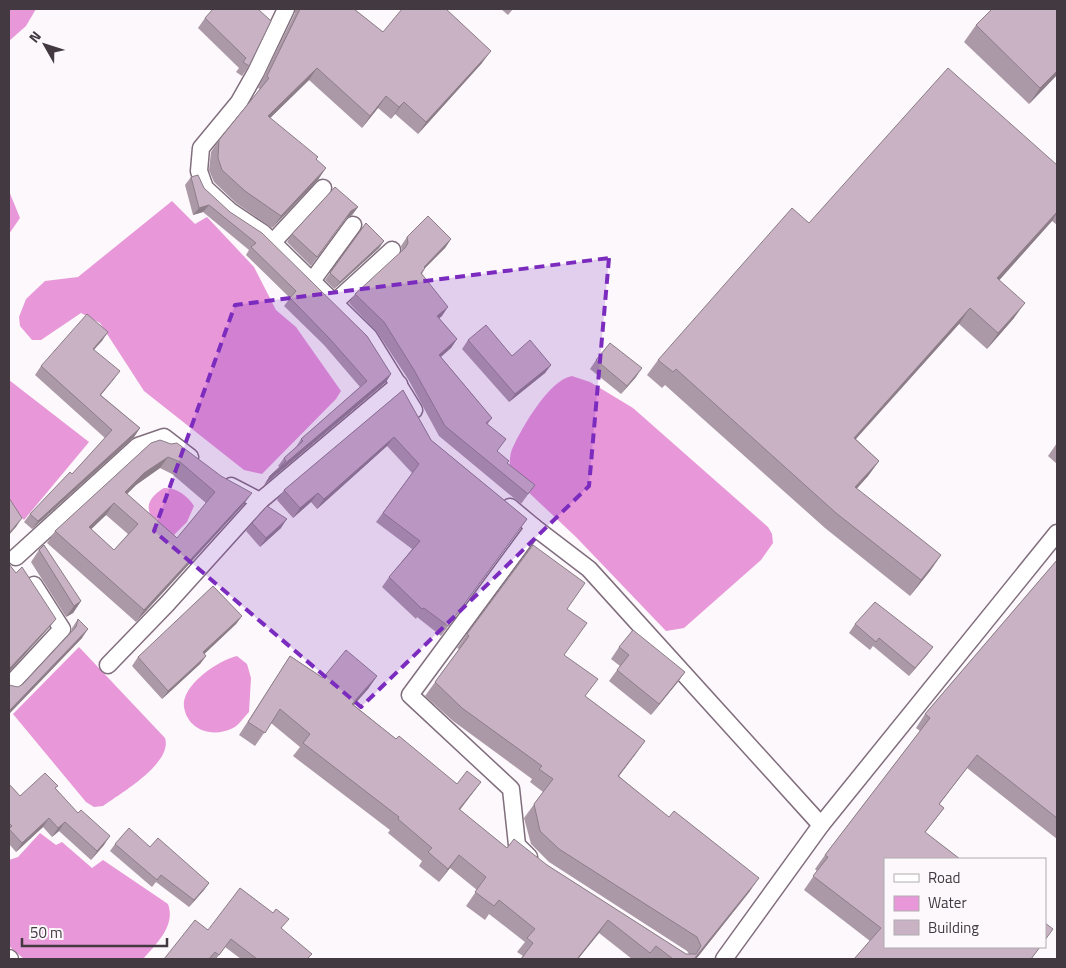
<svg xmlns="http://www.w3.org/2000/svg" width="1066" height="968" font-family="'Titillium Web',sans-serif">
<rect width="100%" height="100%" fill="#fcf8fb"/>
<g fill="#e897d8">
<polygon points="9,9 36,9 26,26 9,41"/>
<polygon points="9,191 20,218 9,234"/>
<polygon points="172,201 195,224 207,217 254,267 276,310 296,327 341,391 336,399 262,474 244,470 144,391 100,323 81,313 41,340 32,340 20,326 19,317 26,299 45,281 78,277"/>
<path d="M572,376L590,382L633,408L768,527L772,534L773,543L761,560L684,628L666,631L576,537L509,474C510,465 509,454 513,447C523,426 549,380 572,376Z"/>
<polygon points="9,380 89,442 24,520 9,505"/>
<path d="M164,488C176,487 188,496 194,506L187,522L170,539C153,520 135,506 164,488Z"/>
<path d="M79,647L165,738C173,763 121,793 103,806L94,807L86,802L13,714Z"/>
<path d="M237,656L247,664L251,678L249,712C244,717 239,725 233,728C213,738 188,731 184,707C181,685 219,660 237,656Z"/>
<path d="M40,833L56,845L62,842L92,868L103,860L168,904C176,926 156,944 143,959H24L9,946V860L18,857Z"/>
</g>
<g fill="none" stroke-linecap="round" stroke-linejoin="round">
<g stroke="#816e7d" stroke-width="19">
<g id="minor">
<polyline points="286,9 256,72 239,102 201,148 199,171 205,188 230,211 263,233 369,337 414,410"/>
<polyline points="273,242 323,188"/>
<polyline points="312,281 353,225"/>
<polyline points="334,303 392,250"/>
<polyline points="231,486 260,501 399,384"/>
<polyline points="510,507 534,527 410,695 511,789 517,845 529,857"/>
<polyline points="534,527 589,569 821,825"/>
<polyline points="16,557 138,446 164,437 190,457"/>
<polyline points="108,665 167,604 260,501"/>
<polyline points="9,686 62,629 34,585"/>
<polyline points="9,958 10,959"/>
<polyline points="724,959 821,825 1057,533"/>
</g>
</g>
<use href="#minor" stroke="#fff" stroke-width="16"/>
</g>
<g fill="#ac99a8" fill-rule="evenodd">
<polygon points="258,9 249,66 242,76 236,72 239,68 198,28 205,18"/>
<polygon points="295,9 354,9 383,32 482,63 418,134 395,114 391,119 378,108 362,128 309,80 270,118 316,159 318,180 272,228 236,203 214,182 209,170 211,152 219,140 260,89 258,88 295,13"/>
<polygon points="501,9 513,9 508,15"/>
<polygon points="1057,9 1057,75 1029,104 964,42 976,25"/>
<polygon points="1057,165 1057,225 1052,221 999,280 1014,318 987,349 959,324 856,439 879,461 868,476 856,489 941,555 930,571 910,596 825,528 665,385 662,388 647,375 658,360 809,223"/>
<polygon points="191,177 204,188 391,374 386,382 264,485 280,467 278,466 284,458 296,447 301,439 360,387 324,345 284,306 290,298 246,255 249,250 203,212 193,215 185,185"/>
<polygon points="358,207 352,215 345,219 311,266 287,242 292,234"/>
<polygon points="366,223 384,241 379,248 334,289 325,280"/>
<polygon points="407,237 451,239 445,248 425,268 422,274 442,316 439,318 457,339 451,348 441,357 492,418 487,425 497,451 507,463 535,485 521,504 439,436 408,379 377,332 349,303 355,294 402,252 401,246"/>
<polygon points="108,332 94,350 114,379 101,395 140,428 134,437 32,529 24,522 30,514 72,474 105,438 35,375 41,366"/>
<polygon points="468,340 512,356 551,365 545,373 509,402 462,349"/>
<polygon points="596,360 636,377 621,394 590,369"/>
<polygon points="403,390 431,440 527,519 441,636 417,617 416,619 382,587 389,577 412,549 376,522 412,473 387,446 317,509 311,502 293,518 277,500 284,490"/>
<path d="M151,443L244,504L136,622L47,543L55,531ZM160,468L172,474L206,503L177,538L127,494L136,485ZM106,515L128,534L114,550L91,529Z"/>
<polygon points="1057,443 1057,464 1048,456"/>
<polygon points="252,523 281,528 260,547 246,531"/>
<polygon points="39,550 81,601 73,613 66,617 31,562"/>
<polygon points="1057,560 1057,839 967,768 939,804 944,808 925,833 960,859 885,859 885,947 1040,947 1031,959 854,959 870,941 804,890 817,871 815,869 825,855 920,731 916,728 925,714"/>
<polygon points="567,609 564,655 586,697 645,741 619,776 750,891 696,959 632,959 599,933 578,959 521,959 523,956 517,952 525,942 489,914 485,920 466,906 477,890 450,868 439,882 419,866 422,861 388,833 390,830 293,756 300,747 271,723 255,746 239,735 290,656 323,678 377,676 368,689 354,705 396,739 457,784 481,782 460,810 507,848 547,865 686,954 689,954 687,951 549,862 531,844 524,818 543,792 530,782 532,779 453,721 425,696 459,649 457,648 467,634"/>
<polygon points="242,616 236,624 204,654 206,656 200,664 162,699 132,666 138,657"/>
<polygon points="78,619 82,638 9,714 18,687 23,684 71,632 72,628"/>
<polygon points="855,624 933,647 909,676 873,646 870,650 849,633"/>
<polygon points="619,647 685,672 677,683 651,715 609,681 620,666 611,659"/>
<polygon points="9,784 20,796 56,789 104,845 91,860 59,831 52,837 43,827 16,852 9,844"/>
<polygon points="115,844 150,847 209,883 204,890 189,907 156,882 152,887 110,851"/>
<polygon points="282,929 308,959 241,959 225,947 216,959 164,959 208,930"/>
</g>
<g fill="#8c7d88">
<polygon points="491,51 482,63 418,134 426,122"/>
<polygon points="317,68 309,80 260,128 268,116"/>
<polygon points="1057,71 1057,75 1029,104 1040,88"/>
<polygon points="386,96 378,108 362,128 370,116"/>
<polygon points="404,102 395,114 391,119 399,107"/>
<polygon points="326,168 318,180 272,228 281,216"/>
<polygon points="209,205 203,212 193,215 199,208"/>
<polygon points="358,207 352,215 345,219 311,266 351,211"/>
<polygon points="1057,212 1057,213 1052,221 987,294 997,278"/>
<polygon points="451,239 445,248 417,276 424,267"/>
<polygon points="384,241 379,248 334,289 340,282"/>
<polygon points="1025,303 1014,318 987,349 998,333"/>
<polygon points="448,307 442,316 431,325 437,316"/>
<polygon points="970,308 959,324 843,453 854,438"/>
<polygon points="108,332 102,341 87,357 93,349"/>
<polygon points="457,339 451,348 432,364 439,355"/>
<polygon points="551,365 545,373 509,402 515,394"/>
<polygon points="642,368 636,377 621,394 627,386"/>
<polygon points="120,371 114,379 94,403 100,395"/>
<polygon points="391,374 386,382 264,485 269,477"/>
<polygon points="140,428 134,437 32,529 38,521"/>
<polygon points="394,437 387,446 317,509 324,499"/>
<polygon points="168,457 160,468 136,485 117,504 125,492 144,473"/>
<polygon points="879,461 868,476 844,503 855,487"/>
<polygon points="252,493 244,504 136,622 144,610"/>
<polygon points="318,493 311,502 293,518 300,508"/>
<polygon points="114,503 106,515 81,539 89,527"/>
<polygon points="22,518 16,527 9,535 10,532"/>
<polygon points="287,519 281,528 260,547 266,538"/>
<polygon points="941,555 930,571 910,596 921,580"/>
<polygon points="81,601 73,613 66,617 74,606"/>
<polygon points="242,616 236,624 197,661 203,652"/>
<polygon points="56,619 49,628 9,672 9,669"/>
<polygon points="88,629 82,638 9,714 9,711"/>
<polygon points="933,647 927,655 909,676 915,668"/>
<polygon points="206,656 200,664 162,699 168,691"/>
<polygon points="685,672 677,683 651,715 659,704"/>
<polygon points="377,676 368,689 343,717 352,704"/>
<polygon points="645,741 635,755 609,789 618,776"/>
<polygon points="977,755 967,768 929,818 939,804"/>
<polygon points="481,782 471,795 449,823 459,809"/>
<polygon points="49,818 43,827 16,852 22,843"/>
<polygon points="65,822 59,831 52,837 58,828"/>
<polygon points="110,836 104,845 91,860 97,851"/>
<polygon points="459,855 450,868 439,882 448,869"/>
<polygon points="759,878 750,891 696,959 694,959"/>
<polygon points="209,883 204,890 189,907 194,900"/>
<polygon points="608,920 599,933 578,959 577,959"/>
</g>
<g fill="#c8b2c3" stroke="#8c7d88" fill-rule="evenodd">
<polygon points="213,9 258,9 271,21 249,66 243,62 246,58 205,18"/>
<polygon points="300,9 354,9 383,32 402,9 446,9 491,51 426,122 404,102 399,107 386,96 370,116 317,68 268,116 318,157 316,159 326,168 281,216 245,191 222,170 218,158 219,140 269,78 267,76"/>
<polygon points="992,9 1057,9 1057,71 1040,88 976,25"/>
<polygon points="948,68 1057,165 1057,212 997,278 1025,303 998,333 970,308 854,438 879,461 855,487 941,555 921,580 836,513 676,369 673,372 658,360 792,208 809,223"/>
<polygon points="198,175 204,188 230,212 262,233 367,336 391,374 269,477 286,461 284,458 303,441 301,439 367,381 329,338 290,298 296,291 251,247 256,243 209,205 199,208 191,177"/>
<polygon points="335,187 358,207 351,211 317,257 292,234"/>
<polygon points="428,216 451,239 424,267 425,268 421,273 448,307 437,316 457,339 439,355 492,418 486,423 506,439 497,451 509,461 507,463 535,485 528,494 445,426 414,370 384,322 355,294 405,248 408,243 407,237"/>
<polygon points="366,223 384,241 340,282 330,273"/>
<polygon points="87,314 108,332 93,349 120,371 100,395 140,428 38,521 30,514 70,472 72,474 112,430 41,366"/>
<polygon points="486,325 512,356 530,340 551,365 515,394 468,340"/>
<polygon points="610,343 642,368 627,386 596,360"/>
<polygon points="403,390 431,440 527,519 448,626 424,608 422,609 389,577 420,541 383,513 419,464 394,437 324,499 318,493 300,508 284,490"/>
<path d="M160,440L171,444L177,443L221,476L252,493L144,610L55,531L151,443ZM168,457L180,462L215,492L177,538L125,492L144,473ZM114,503L138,524L114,550L89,527Z"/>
<polygon points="9,498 22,518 10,532 9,531"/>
<polygon points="267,506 287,519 266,538 252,523"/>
<polygon points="44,545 81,601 74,606 39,550"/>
<polygon points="533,545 585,583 567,609 587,623 564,655 598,679 585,696 645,741 618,776 669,817 674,811 759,878 694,959 673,959 656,946 650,953 608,920 577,959 521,959 533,943 527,938 535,929 499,900 494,906 475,892 486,877 459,855 448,869 428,852 432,848 398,819 399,817 303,743 310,734 280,709 265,733 248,722 290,656 323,678 346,650 377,676 352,704 396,739 399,736 457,784 467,771 481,782 459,809 507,848 514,839 547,865 686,954 696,954 701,946 697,937 559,849 540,831 534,804 553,779 539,769 542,766 462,708 435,682 469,636 467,634"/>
<polygon points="1057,560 1057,818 977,755 939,804 944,808 925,832 960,859 885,859 885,947 1040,947 1031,959 854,959 881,928 813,876 828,857 825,855 930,718 925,714"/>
<polygon points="9,564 16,573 22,567 56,619 9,669"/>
<polygon points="213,586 242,616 203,652 206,656 168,691 138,657"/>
<polygon points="875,602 933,647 915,668 879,638 876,642 855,624"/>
<polygon points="78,619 88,629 9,711 9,685 18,687 23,684 76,627"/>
<polygon points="633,630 685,672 659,704 617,670 629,655 619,647"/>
<polygon points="45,773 58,786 55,788 78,813 81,810 110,836 97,851 65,822 58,828 49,818 22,843 9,829 12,826 9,823 9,784 20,796"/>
<polygon points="129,828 150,847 158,838 209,883 194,900 161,875 157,880 115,844"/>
<polygon points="240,888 273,913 276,909 289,919 281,928 312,954 307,959 257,959 231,939 219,955 215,952 209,959 164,959 195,920 208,930"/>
<polygon points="1045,923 1053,929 1045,940"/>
</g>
<path fill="#7b2cbf" fill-opacity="0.2" stroke="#7b2cbf" stroke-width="4" stroke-dasharray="10 6" stroke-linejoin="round" d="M609,258L589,486L361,707L154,531L235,305Z"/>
<rect width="1066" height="968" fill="none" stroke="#423a40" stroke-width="20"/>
<rect x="884" y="858" width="162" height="90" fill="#fcf8fb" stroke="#b2acb0"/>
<rect x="894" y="874" width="25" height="8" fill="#ffffff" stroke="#b2acb0"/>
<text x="928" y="883" font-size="15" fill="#423a40">Road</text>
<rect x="894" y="896" width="25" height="15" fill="#e897d8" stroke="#b2acb0"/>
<text x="928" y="908" font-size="15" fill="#423a40">Water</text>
<rect x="894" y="920" width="25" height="15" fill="#c8b2c3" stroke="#b2acb0"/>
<text x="928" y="933" font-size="15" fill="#423a40">Building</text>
<g transform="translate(45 45) rotate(309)" stroke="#fcf8fb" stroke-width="4" paint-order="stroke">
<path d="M0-4L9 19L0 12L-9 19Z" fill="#423a40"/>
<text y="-8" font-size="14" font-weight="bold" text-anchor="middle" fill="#423a40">N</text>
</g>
<path d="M22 938v8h145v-8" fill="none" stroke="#423a40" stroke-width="2.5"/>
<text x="30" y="938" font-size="15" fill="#423a40" stroke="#fcf8fb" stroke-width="4" paint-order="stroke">50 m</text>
</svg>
